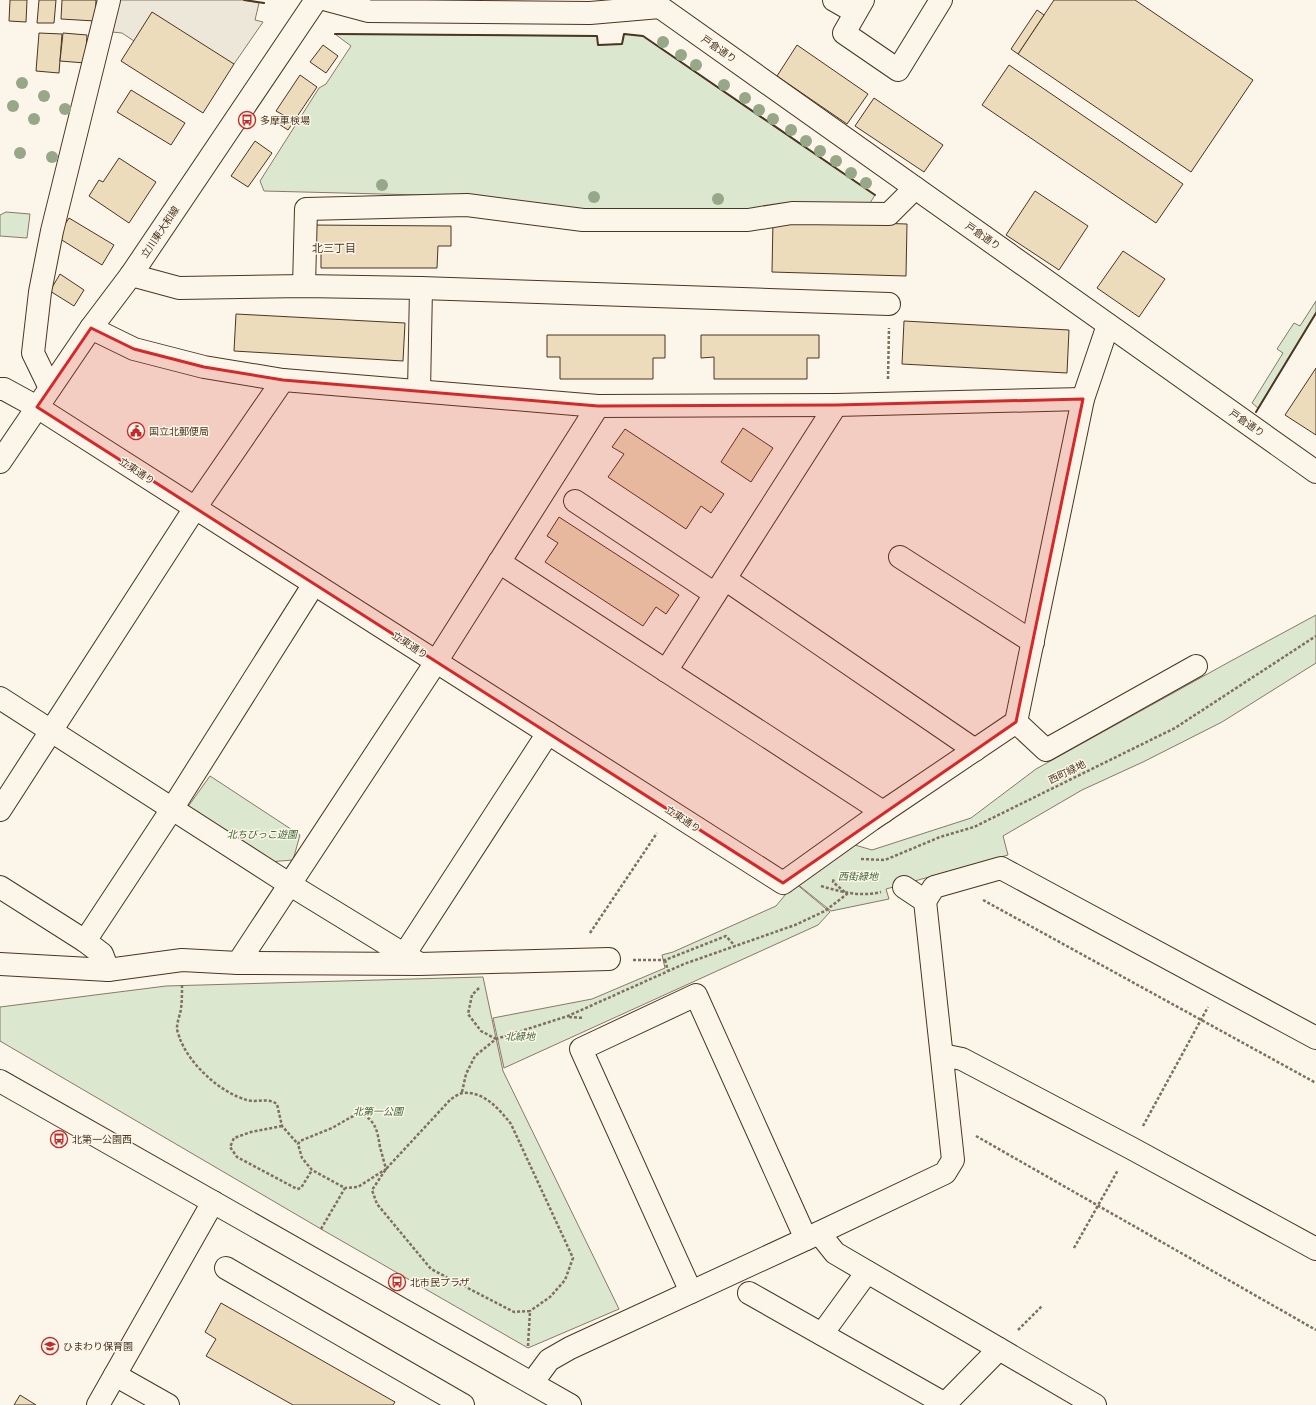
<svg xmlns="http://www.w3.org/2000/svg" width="1316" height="1405" font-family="Merriweather,'Noto Sans JP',serif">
<rect width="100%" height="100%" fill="#fbf6e9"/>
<g fill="#dce7d0" stroke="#887966">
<polygon points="335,34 597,36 598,45 622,44 624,34 643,36 875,195 870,203 747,211 557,209 460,196 264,191 260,181 319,88 326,84 351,46"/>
<polygon points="6,212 30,214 27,238 0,236 0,215"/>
<polygon points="1316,301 1316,313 1258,408 1252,403 1283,353 1277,349 1294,323 1300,326"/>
<polygon points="1316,615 1316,663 1222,722 1143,762 1082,790 1003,836 1008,855 886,889 889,899 831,911 796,883 855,845 872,850 971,818 1036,769 1229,662"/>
<polygon points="210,776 300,835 293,860 268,862 187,808"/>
<polygon points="795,883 830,912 818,925 504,1068 493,1018 592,999 665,968 662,955 673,952 776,906"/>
<polygon points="483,977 503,1071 619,1309 528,1348 321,1229 0,1041 0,1007 166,986"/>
</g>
<polygon fill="#ede7d9" stroke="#887966" points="120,0 244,0 259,3 255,20 263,22 234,64 134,41 122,33 112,32"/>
<g fill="#ecdcbc" stroke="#4a3520">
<polygon points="10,0 27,0 26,22 9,21"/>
<polygon points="39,0 56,0 54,23 37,23"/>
<polygon points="62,0 96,0 95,21 61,19"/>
<polygon points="1054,0 1135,0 1253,80 1191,172 1018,54"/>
<polygon points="1037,10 1044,15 1018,54 1011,49"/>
<polygon points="152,12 234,64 203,113 121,61"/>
<polygon points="39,33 62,34 59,73 36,71"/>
<polygon points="63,33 87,35 85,63 60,61"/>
<polygon points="323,45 338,56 326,73 310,62"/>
<polygon points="797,45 868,94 847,124 777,76"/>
<polygon points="1009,65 1183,184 1156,223 982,105"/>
<polygon points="300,75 317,87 288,130 279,124 285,116 276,111"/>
<polygon points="131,90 185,123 171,145 117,112"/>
<polygon points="874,98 943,145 924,172 855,126"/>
<polygon points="255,141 272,153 248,187 231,176"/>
<polygon points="119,158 156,182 129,223 89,196 99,180 103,182"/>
<polygon points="1035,191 1088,226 1059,270 1006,235"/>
<polygon points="69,218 114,245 102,265 57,237"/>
<polygon points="773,220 907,224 906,276 772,272"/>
<polygon points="309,225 451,226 451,246 438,246 437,268 321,268 321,250 309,249"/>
<polygon points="1123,251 1165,279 1139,317 1097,288"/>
<polygon points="60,274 84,290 74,306 50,291"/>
<polygon points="236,314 405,323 403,361 234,351"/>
<polygon points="904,321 1069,330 1067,373 902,364"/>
<polygon points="547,335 665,335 665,358 653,358 653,379 560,379 560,357 547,357"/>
<polygon points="701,335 819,335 819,358 807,358 807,379 714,379 714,357 701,358"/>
<polygon points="1316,368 1316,435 1285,415"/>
<polygon points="743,428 773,448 751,482 721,462"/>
<polygon points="625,429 724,494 711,513 701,506 686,529 608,477 624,454 612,447"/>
<polygon points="559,517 679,595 666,614 656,607 643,626 545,562 558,543 547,536"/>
<polygon points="221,1303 395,1402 393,1405 293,1405 206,1356 216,1339 205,1332"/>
<polygon points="20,1395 36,1405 14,1405"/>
</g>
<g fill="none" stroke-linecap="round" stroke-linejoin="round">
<g stroke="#4a3520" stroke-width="24">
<g id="minor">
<polyline points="327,0 368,11 590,13 660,7"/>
<polyline points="650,0 1316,472"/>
<polyline points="834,0 855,12"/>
<polyline points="863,0 844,33 898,70 941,0"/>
<polyline points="131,275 179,288 304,286 421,288 889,304"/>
<polyline points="304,286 306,209 467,205 583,220 748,220 792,213 889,214 915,188"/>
<polyline points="91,328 134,349 204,367 283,380 598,406 836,405 1083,399"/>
<polyline points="50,388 33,353 40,292 52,231 109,0"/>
<polyline points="0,389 4,389 37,407 783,883 871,820 1016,722 1083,399 1108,325"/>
<polyline points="419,391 421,288"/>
<polyline points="575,501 715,594"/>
<polyline points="900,557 1033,642"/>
<polyline points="499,562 883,812"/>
<polyline points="725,579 975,750"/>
<polyline points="666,671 836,405"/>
<polyline points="0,698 289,884 418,963"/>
<polyline points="1016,722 1046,750 1196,666"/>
<polyline points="0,810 195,508 283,380"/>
<polyline points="0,887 85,941 102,954 108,970"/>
<polyline points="925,901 934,887 1001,868 1316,1038"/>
<polyline points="85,941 172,809 314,584"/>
<polyline points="404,955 548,733"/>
<polyline points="238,963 436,662 598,406"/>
<polyline points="0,964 108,970 182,960 238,963 419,964 609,959"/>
<polyline points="942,1055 962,1059 1131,1148 1316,1249"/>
<polyline points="0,1081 570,1405"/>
<polyline points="819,1233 835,1253 1095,1405"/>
<polyline points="226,1268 463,1405"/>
<polyline points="691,1292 581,1049 696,995 806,1239"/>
<polyline points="749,1293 947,1405"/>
<polyline points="822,1334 867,1272"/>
<polyline points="115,1375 168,1405"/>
<polyline points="532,1383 549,1360 570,1348 806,1239 945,1173 953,1160 925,901 904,887"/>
<polyline points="945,1404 999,1349"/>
<polyline points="98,1405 213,1202"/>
</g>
</g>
<g stroke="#4a3520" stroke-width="24">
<polyline id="major" points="0,462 91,328 131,275 316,0"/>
</g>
<g stroke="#7f6f5c" stroke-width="2.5" stroke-dasharray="3 2" stroke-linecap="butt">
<polyline points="888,379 889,328"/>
<polyline points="861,859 885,860 940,837 974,827 1175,728 1316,636"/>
<path d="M821,886C841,892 860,897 881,892"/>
<polyline points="983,900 1316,1083"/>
<polyline points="590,933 657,833"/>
<polyline points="633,960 665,960 726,936 735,946"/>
<polyline points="665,960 668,971"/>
<path d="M182,985C182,993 182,1001 181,1009C180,1015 177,1022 177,1028C177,1031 179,1036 180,1039C190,1065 221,1093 247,1100C258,1103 267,1097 277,1104L282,1126L298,1144"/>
<polyline points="479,988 472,995 468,1014 481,1031 496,1039"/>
<polyline points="569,1017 584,1018"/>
<polyline points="462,1092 466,1074 475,1056 496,1039 568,1016 684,964 795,925 825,911 847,894 833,882 834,878"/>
<polyline points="282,1126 251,1132 234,1138 230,1147 237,1157 297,1189 301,1188 312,1170"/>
<polyline points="1143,1126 1208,1007"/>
<polyline points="976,1136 1316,1330"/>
<path d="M321,1229L345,1188L312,1170L302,1158L298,1144L300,1141L332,1128L360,1112C376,1122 377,1129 380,1147C382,1154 384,1162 386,1169L358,1187L345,1188"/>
<polyline points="1074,1248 1118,1170"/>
<polyline points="1018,1330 1042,1306"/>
<path d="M528,1346L530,1311L514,1312L431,1269L377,1204L372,1190L386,1169L450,1100C453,1098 459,1093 463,1093C484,1091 499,1109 511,1124L573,1258L565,1280L550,1297L530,1311"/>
</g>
<use href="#minor" stroke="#fbf6e9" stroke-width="22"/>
<use href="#major" stroke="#fbf6e9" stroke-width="22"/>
<g stroke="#4a3520" stroke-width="2">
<polyline points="244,0 264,3"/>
<polyline points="335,34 597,36 598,45 622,44 624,34 643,36 875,195"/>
<polyline points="1256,412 1316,313"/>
</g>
</g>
<g fill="#96a887">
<circle cx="663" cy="42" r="6"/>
<circle cx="681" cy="55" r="6"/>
<circle cx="696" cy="65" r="6"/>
<circle cx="22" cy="83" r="6"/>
<circle cx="724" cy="85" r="6"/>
<circle cx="44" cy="96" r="6"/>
<circle cx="745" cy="98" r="6"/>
<circle cx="13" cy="106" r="6"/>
<circle cx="65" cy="109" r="6"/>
<circle cx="759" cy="110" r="6"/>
<circle cx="34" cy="119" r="6"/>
<circle cx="773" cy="119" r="6"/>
<circle cx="791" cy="130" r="6"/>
<circle cx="806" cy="141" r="6"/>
<circle cx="820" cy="151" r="6"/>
<circle cx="20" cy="153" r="6"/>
<circle cx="52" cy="157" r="6"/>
<circle cx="836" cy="161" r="6"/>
<circle cx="851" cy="173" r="6"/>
<circle cx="866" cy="183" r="6"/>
<circle cx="382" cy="185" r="6"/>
<circle cx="594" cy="197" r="6"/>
<circle cx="718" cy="199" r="6"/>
</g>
<path fill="#d62828" fill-opacity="0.2" stroke="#d62828" stroke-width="3" stroke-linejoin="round" d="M91,328L134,349L204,367L283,380L598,406L836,405L1083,399L1016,722L783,883L37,407Z"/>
<defs>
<g id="bus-ring" transform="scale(0.9)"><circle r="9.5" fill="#fbf6e9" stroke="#c62828" stroke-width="1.5"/><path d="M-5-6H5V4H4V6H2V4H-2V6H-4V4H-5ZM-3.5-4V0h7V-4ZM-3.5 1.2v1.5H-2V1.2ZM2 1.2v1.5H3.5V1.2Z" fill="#c62828"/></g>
<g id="civic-ring" transform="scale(0.9)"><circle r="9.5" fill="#fbf6e9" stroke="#c62828" stroke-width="1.5"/><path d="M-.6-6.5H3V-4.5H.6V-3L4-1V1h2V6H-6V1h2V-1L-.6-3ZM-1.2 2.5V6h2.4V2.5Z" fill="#c62828"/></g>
<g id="school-ring" transform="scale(0.9)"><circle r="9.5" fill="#fbf6e9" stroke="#c62828" stroke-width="1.5"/><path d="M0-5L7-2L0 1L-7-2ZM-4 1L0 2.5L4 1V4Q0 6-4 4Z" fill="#c62828"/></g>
</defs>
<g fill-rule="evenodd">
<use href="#bus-ring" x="247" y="120"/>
<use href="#civic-ring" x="136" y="431"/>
<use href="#bus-ring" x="59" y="1139"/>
<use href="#bus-ring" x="397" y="1282"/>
<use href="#school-ring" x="50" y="1346"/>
</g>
<g text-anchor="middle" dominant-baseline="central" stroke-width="3" stroke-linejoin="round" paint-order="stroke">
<g font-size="10" fill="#4a3520" stroke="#fbf6e9">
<text transform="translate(719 49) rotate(35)">戸倉通り</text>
<text transform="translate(160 232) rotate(-56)">立川東大和線</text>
<text transform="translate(983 236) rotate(35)">戸倉通り</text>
<text transform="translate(1247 423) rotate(35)">戸倉通り</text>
<text transform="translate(137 471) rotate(33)">立東通り</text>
<text transform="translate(410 645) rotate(33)">立東通り</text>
<text transform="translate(1067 772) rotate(-26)">西町緑地</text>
<text transform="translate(683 819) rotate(33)">立東通り</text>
</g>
<g font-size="10" fill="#4a3520" stroke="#fbf6e9" text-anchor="start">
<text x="260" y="120">多摩車検場</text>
<text x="149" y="431">国立北郵便局</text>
<text x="72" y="1139">北第一公園西</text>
<text x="410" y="1282">北市民プラザ</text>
<text x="63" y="1346">ひまわり保育園</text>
</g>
<g font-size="10" font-style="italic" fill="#436837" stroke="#fbf6e9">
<text x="262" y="834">北ちびっこ遊園</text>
<text x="858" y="876">西街緑地</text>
<text x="520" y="1036">北緑地</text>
<text x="378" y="1111">北第一公園</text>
</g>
<g font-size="11" fill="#4a3520" stroke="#fbf6e9">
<text x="334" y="248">北三丁目</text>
</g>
</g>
</svg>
